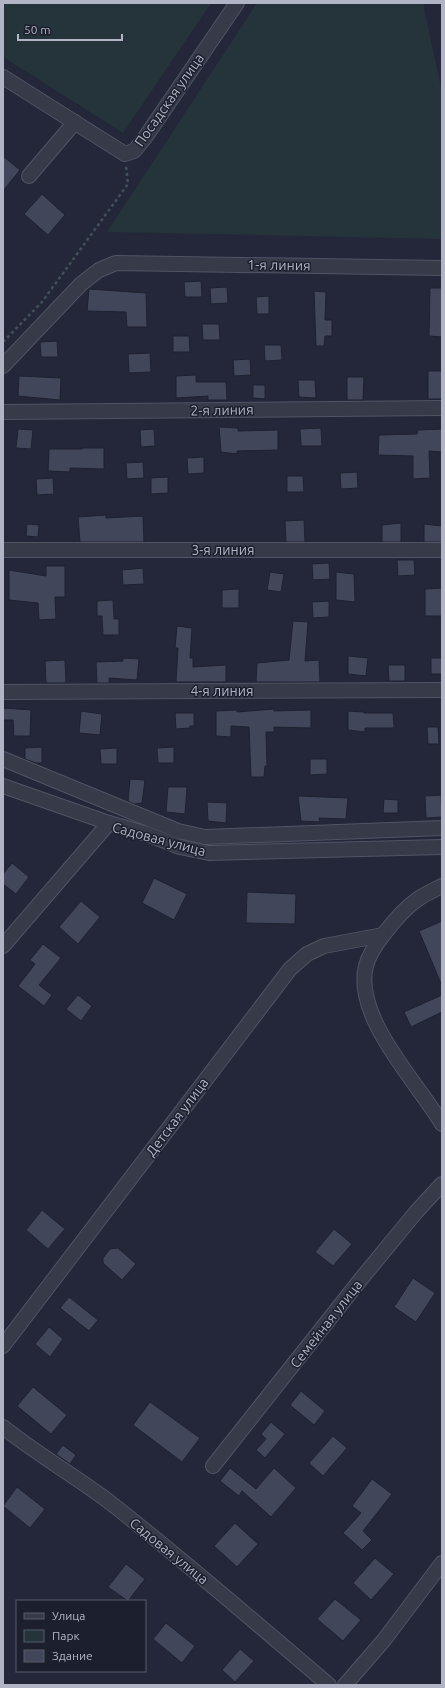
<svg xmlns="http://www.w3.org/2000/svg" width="445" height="1688" font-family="Ubuntu,sans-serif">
<rect width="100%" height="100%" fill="#232739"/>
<g fill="#25333a">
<polygon points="3,3 211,3 123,133 3,57"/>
<polygon points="257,3 423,3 442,92 442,239 107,232"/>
</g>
<g fill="#42465a" stroke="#1e2130">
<polygon points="3,156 20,170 3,191"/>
<polygon points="42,194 65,215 48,235 24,214"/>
<polygon points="201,281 202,297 185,297 184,282"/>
<polygon points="227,287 228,303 211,304 210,288"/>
<polygon points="430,288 442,288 442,337 429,336"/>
<polygon points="89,289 146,293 147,327 127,327 126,312 87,311"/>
<polygon points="314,291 326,292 325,320 332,320 332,336 325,336 324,346 316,346"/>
<polygon points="269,296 269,314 257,314 256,297"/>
<polygon points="202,324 219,324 220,340 203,340"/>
<polygon points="173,336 189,336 190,352 173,352"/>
<polygon points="57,341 58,357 41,357 40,342"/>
<polygon points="264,345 281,345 282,360 265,361"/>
<polygon points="150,353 151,372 129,373 128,354"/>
<polygon points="250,359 251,375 234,376 233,360"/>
<rect x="428" y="371" width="14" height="28"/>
<polygon points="196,375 196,382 226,382 227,400 208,400 208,396 176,398 176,376"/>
<polygon points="19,376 61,378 60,400 18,396"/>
<polygon points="347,377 364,377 363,400 347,400"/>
<polygon points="298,380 315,380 316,398 299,397"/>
<polygon points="253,385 265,385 265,399 253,398"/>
<polygon points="219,427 238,428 238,431 278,430 278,450 237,451 237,454 221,452"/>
<polygon points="321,428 322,446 301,446 300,429"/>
<polygon points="18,429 33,430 31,449 16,448"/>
<polygon points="154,429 155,446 141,447 140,430"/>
<polygon points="442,429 442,452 429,451 430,478 413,479 413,456 378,455 379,435 417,434 418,430"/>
<polygon points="82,448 104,448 104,469 70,468 70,472 48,471 49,449 82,449"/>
<polygon points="204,457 204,473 188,474 187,458"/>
<polygon points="143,462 144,478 127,479 126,463"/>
<polygon points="357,472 358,488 341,489 340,473"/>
<polygon points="287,476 303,476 304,492 287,492"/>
<polygon points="168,477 168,493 151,494 151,478"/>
<polygon points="53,478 54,494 37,495 36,479"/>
<polygon points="106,515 106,518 143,516 144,542 80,542 78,517"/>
<polygon points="304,520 305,542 286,542 285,521"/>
<polygon points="401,523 401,542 382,542 382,525"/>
<polygon points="27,524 39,525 38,537 26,536"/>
<polygon points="424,524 442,526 442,542 424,542"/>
<polygon points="397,560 414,560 415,575 398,576"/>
<polygon points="329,563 330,579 313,580 312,564"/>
<polygon points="46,566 65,566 65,597 55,597 56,619 39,620 38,603 9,600 9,570 46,576"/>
<polygon points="143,568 144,584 123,585 122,570"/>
<polygon points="270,572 284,574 281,592 267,590"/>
<polygon points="336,572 354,574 355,602 336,600"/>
<polygon points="442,588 442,616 425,616 425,589"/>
<polygon points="239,589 239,608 222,608 222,590"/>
<polygon points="113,600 114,619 119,619 119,635 103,635 102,616 97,616 97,601"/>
<polygon points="329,601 329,617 313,618 312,602"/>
<polygon points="293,621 308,622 305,661 319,660 320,682 256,682 257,663 289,660"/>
<polygon points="177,626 192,628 190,658 193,658 193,667 226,665 226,682 176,682 178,648 175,648"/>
<polygon points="348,656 368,658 366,676 348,674"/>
<polygon points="123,658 139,659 137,680 109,678 109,683 97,683 96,662 123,661"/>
<rect x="431" y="658" width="11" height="16"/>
<polygon points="65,660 66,683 46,683 45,661"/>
<polygon points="388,665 405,665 405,681 389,681"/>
<polygon points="3,708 31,710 30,736 14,736 13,720 3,720"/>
<polygon points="274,709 274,711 311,710 311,728 274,727 274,732 266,732 267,766 265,766 264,777 251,777 249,727 231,726 231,737 216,736 216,711 237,710 237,712"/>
<polygon points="81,711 102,714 100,735 79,733"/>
<polygon points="348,711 364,712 364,713 393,713 394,728 365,728 365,732 348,730"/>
<polygon points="175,713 194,713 194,726 190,726 190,728 176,729"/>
<polygon points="427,727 438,727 439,744 428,744"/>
<polygon points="42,747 42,763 36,763 25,759 25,748"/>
<polygon points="174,747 174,763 158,763 157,748"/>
<polygon points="117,748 117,764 101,764 100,749"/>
<polygon points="310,759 327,759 327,774 310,775"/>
<polygon points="130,779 145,780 142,803 134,804 128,801"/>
<polygon points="168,787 187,787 185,814 166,812"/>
<polygon points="441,795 442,817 426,818 425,796"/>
<polygon points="298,796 348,798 346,819 319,818 320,822 301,821"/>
<polygon points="384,799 398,800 398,813 383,813"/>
<polygon points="207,802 227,803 226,823 208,821"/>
<polygon points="12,863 29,877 16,894 3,884 3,874"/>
<polygon points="154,878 187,894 174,920 142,903"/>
<polygon points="247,892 296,894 295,924 246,923"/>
<polygon points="81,901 100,917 78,944 59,927"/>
<polygon points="442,921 442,986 419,931"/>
<polygon points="43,944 61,958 39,985 52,995 44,1006 18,986 35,964 30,960"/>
<polygon points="78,995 92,1006 81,1021 66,1009"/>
<polygon points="442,995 442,1012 411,1027 404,1012"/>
<polygon points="42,1210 65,1229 48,1249 26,1230"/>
<polygon points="334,1229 352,1244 333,1266 315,1252"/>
<polygon points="118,1248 136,1264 122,1280 103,1263 103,1258 110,1249"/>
<polygon points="413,1278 435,1293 416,1322 394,1307"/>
<polygon points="69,1297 98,1320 89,1331 60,1308"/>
<polygon points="49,1327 63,1339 50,1357 35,1344"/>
<polygon points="33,1387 67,1415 51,1434 17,1406"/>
<polygon points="301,1391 325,1411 314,1425 290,1405"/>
<polygon points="150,1402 200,1438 182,1462 133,1425"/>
<polygon points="271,1422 285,1434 265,1458 256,1450 266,1439 261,1434"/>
<polygon points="333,1436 347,1448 323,1476 309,1463"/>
<polygon points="63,1445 76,1455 70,1464 56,1454"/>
<polygon points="230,1468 256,1489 274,1468 296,1488 271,1517 242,1491 239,1496 220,1481"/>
<polygon points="372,1479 392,1494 363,1531 372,1540 362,1550 343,1533 361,1513 352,1506"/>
<polygon points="17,1487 45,1509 30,1528 3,1506"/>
<polygon points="235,1523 258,1544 237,1567 214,1546"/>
<polygon points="375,1558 394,1574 371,1600 353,1583"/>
<polygon points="126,1564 145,1579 128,1601 108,1587"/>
<polygon points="335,1599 361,1620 343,1641 317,1619"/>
<polygon points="166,1623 195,1646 182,1663 153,1639"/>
<polygon points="240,1649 254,1661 235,1682 222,1670"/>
</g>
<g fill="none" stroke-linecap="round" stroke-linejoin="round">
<g stroke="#515464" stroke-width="16">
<g id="minor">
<polyline points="3,77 125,154 134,151 144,139 237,3"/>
<polyline points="29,176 75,122"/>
<polyline points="3,366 81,284 99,270 116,263 442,268"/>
<polyline points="3,412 442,408"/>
<polyline points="3,550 442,550"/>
<polyline points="3,692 442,690"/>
<polyline points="3,759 178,831 205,837 442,828"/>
<polyline points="3,786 109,823 147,834 180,847 209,853 442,847"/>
<path d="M442,886C434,890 425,894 418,899C405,908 393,922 384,934C376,944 369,954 366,966C353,1017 418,1083 442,1124"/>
<polyline points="3,946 109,823"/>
<polyline points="3,1346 290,969 307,954 324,946 383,935"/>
<path d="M3,1427C38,1455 77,1477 112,1504C186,1562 257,1624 329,1685"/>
<polyline points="213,1466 361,1279 417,1211 442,1184"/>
<polyline points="345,1685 384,1640 442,1563"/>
</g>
</g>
<polyline stroke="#425057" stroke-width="2.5" stroke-dasharray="3 3" stroke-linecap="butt" points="3,342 42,302 128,184 126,166"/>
<use href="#minor" stroke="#363a49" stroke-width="14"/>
</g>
<g text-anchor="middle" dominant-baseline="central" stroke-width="3" stroke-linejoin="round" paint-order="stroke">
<g font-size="14" fill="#b1b4c5" stroke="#1c1f2e">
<text transform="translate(169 100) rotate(-55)">Посадская улица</text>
<text transform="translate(279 265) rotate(1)">1-я линия</text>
<text transform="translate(222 410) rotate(-1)">2-я линия</text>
<text x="223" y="550">3-я линия</text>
<text x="222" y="691">4-я линия</text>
<text transform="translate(159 839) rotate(15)">Садовая улица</text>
<text transform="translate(177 1117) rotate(-53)">Детская улица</text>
<text transform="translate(326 1324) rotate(-52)">Семейная улица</text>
<text transform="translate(169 1551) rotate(39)">Садовая улица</text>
</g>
</g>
<rect width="445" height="1688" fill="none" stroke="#b1b4c5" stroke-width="8"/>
<rect x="16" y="1600" width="130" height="72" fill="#1c1f2e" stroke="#585b6a"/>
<rect x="24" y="1613" width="20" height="6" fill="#363a49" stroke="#585b6a"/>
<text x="52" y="1620" font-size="12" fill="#b1b4c5">Улица</text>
<rect x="24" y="1630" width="20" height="12" fill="#25333a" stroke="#585b6a"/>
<text x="52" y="1640" font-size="12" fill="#b1b4c5">Парк</text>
<rect x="24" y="1650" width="20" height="12" fill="#42465a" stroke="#585b6a"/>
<text x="52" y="1660" font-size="12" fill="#b1b4c5">Здание</text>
<path d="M18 34v6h104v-6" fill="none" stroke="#b1b4c5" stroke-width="2"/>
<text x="24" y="34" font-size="12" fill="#b1b4c5" stroke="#1c1f2e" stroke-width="3" paint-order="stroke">50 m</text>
</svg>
